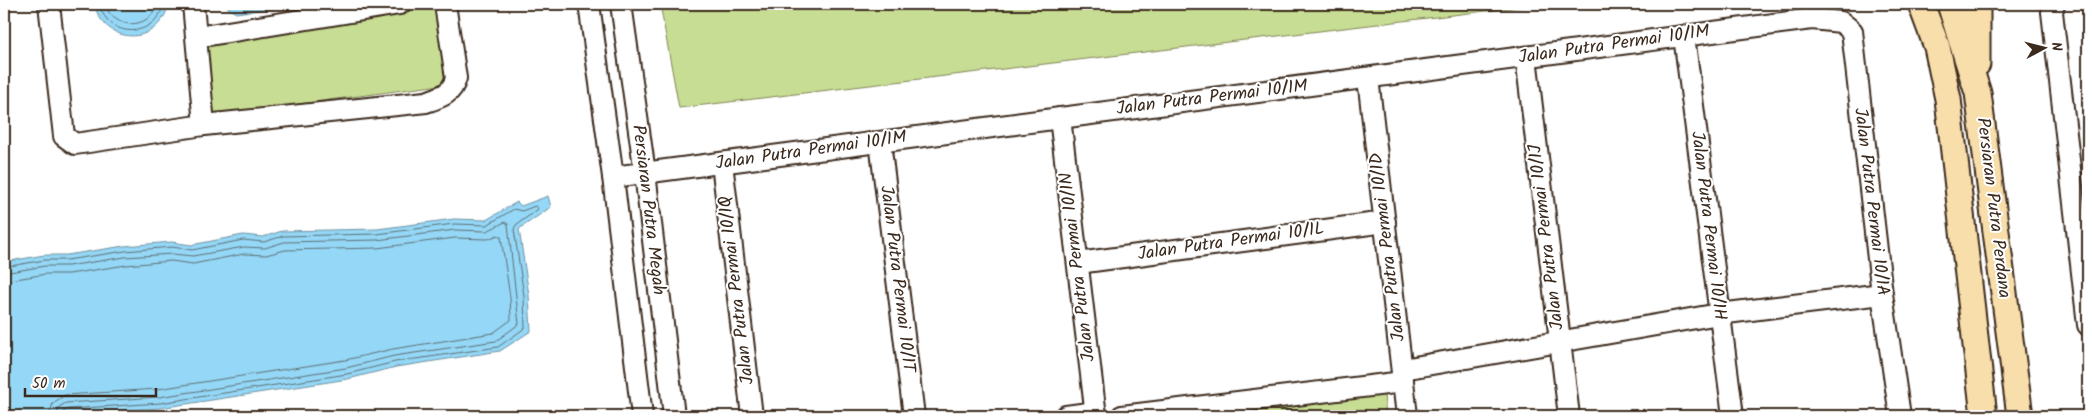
<svg xmlns="http://www.w3.org/2000/svg" width="2092" height="420" font-family="Kalam,sans-serif">
<rect width="100%" height="100%" fill="#fff"/>
<filter id="ink" filterUnits="userSpaceOnUse"><feTurbulence type="fractalNoise" baseFrequency=".02" numOctaves="2"/><feDisplacementMap in="SourceGraphic" scale="10" xChannelSelector="R" yChannelSelector="G"/><feConvolveMatrix kernelMatrix="1 2 1 2 8 2 1 2 1" color-interpolation-filters="sRGB"/></filter>
<g filter="url(#ink)">
<g fill="#c7dd93" stroke="#818458">
<polygon points="660,4 1544,4 679,108"/>
<polygon points="438,5 448,84 210,116 203,42"/>
<polygon points="1384,395 1386,416 1216,416"/>
</g>
<g fill="#94d7f6" stroke="#7092a0">
<path d="M94,4H169C158,47 105,46 94,4Z"/>
<polygon points="226,4 306,4 236,13 229,9"/>
<polygon points="548,196 551,207 519,229 529,295 531,331 500,351 396,367 348,379 160,408 57,415 54,416 4,416 4,262 44,255 67,255 124,246 172,242 191,245 243,235 263,237 282,231 377,229 454,219 486,220 517,202 521,206"/>
</g>
<g fill="none" stroke-linecap="round" stroke-linejoin="round">
<g stroke="#5f6f74" stroke-width="1">
<path d="M99,4C109,40 154,39 164,4"/>
<path d="M105,4C113,31 150,30 158,4"/>
<polyline points="4,267 45,260 67,260 125,251 172,247 192,250 243,240 264,242 283,236 377,234 454,224 487,225 514,209 522,211 535,206 538,208 537,210 516,225 514,229 524,296 525,328 498,347 395,362 347,374 160,403 68,409 64,411 63,416"/>
<polyline points="4,273 45,266 68,266 125,257 172,254 193,256 244,247 265,248 284,242 377,240 455,230 487,231 505,222 508,224 519,324 496,341 394,356 346,368 159,397 66,403 59,407 57,416"/>
<polyline points="4,281 46,274 69,274 126,265 171,261 193,264 244,254 266,255 285,250 377,248 455,238 488,239 498,235 501,237 510,297 511,320 493,333 393,349 345,360 158,389 65,395 53,403 49,416"/>
</g>
<g stroke="#3b2a1e" stroke-width="24">
<g id="minor">
<path d="M49,4L64,136L75,144L204,125L426,102C441,97 452,94 456,78L445,4"/>
<polyline points="193,4 204,125"/>
<polyline points="589,4 613,177 642,416"/>
<polyline points="621,4 645,173 674,416"/>
<polyline points="2054,4 2052,12 2088,325"/>
<polyline points="1684,36 1733,416"/>
<polyline points="197,37 400,4"/>
<polyline points="1526,57 1569,416"/>
<polyline points="1368,78 1407,416"/>
<polyline points="1060,118 1096,416"/>
<polyline points="880,142 914,416"/>
<polyline points="722,163 752,416"/>
<polyline points="613,177 1812,19 1841,22 1852,31 1882,294 1900,416"/>
<polyline points="1078,263 1385,222"/>
<polyline points="1403,369 1719,314 1882,294"/>
<polyline points="1066,416 1096,412"/>
<polyline points="1122,416 1403,382"/>
</g>
</g>
<g stroke="#3b2a1e" stroke-width="29">
<g id="major">
<polyline points="1921,4 1937,47 1948,99 1984,416"/>
<polyline points="1950,4 1978,93 2020,416"/>
<polyline points="1977,4 1977,64"/>
</g>
</g>
<use href="#minor" stroke="#fff" stroke-width="20"/>
<use href="#major" stroke="#f8deab" stroke-width="25"/>
</g>
</g>
<g text-anchor="middle" dominant-baseline="central" stroke-width="4" stroke-linejoin="round" paint-order="stroke">
<g font-size="18" fill="#3b2a1e" stroke="#fff">
<text transform="translate(1614 45) rotate(-8)">Jalan Putra Permai 10/1M</text>
<text transform="translate(1212 98) rotate(-7)">Jalan Putra Permai 10/1M</text>
<text transform="translate(811 151) rotate(-8)">Jalan Putra Permai 10/1M</text>
<text transform="translate(1871 202) rotate(83)">Jalan Putra Permai 10/1A</text>
<text transform="translate(1993 208) rotate(83)">Persiaran Putra Perdana</text>
<text transform="translate(648 210) rotate(83)">Persiaran Putra Megah</text>
<text transform="translate(1708 226) rotate(83)">Jalan Putra Permai 10/1H</text>
<text transform="translate(1547 237) rotate(-97)">Jalan Putra Permai 10/1J</text>
<text transform="translate(1231 242) rotate(-8)">Jalan Putra Permai 10/1L</text>
<text transform="translate(1388 247) rotate(-97)">Jalan Putra Permai 10/1D</text>
<text transform="translate(1078 267) rotate(-97)">Jalan Putra Permai 10/1N</text>
<text transform="translate(897 279) rotate(83)">Jalan Putra Permai 10/1T</text>
<text transform="translate(737 290) rotate(-97)">Jalan Putra Permai 10/1Q</text>
</g>
</g>
<rect width="2092" height="420" fill="none" stroke="#fff" stroke-width="20"/>
<rect x="10" y="10" width="2072" height="400" fill="none" stroke="#3b2a1e" stroke-width="2" filter="url(#ink)"/>
<g transform="translate(2044 48) rotate(83)" stroke="#ffffff" stroke-width="4" paint-order="stroke">
<path d="M0-4L9 19L0 12L-9 19Z" fill="#3b2a1e"/>
<text y="-8" font-size="14" font-weight="bold" text-anchor="middle" fill="#3b2a1e">N</text>
</g>
<path d="M25 388v8h131v-8" fill="none" stroke="#3b2a1e" stroke-width="2.5"/>
<text x="32" y="388" font-size="15" fill="#3b2a1e" stroke="#ffffff" stroke-width="4" paint-order="stroke">50 m</text>
</svg>
